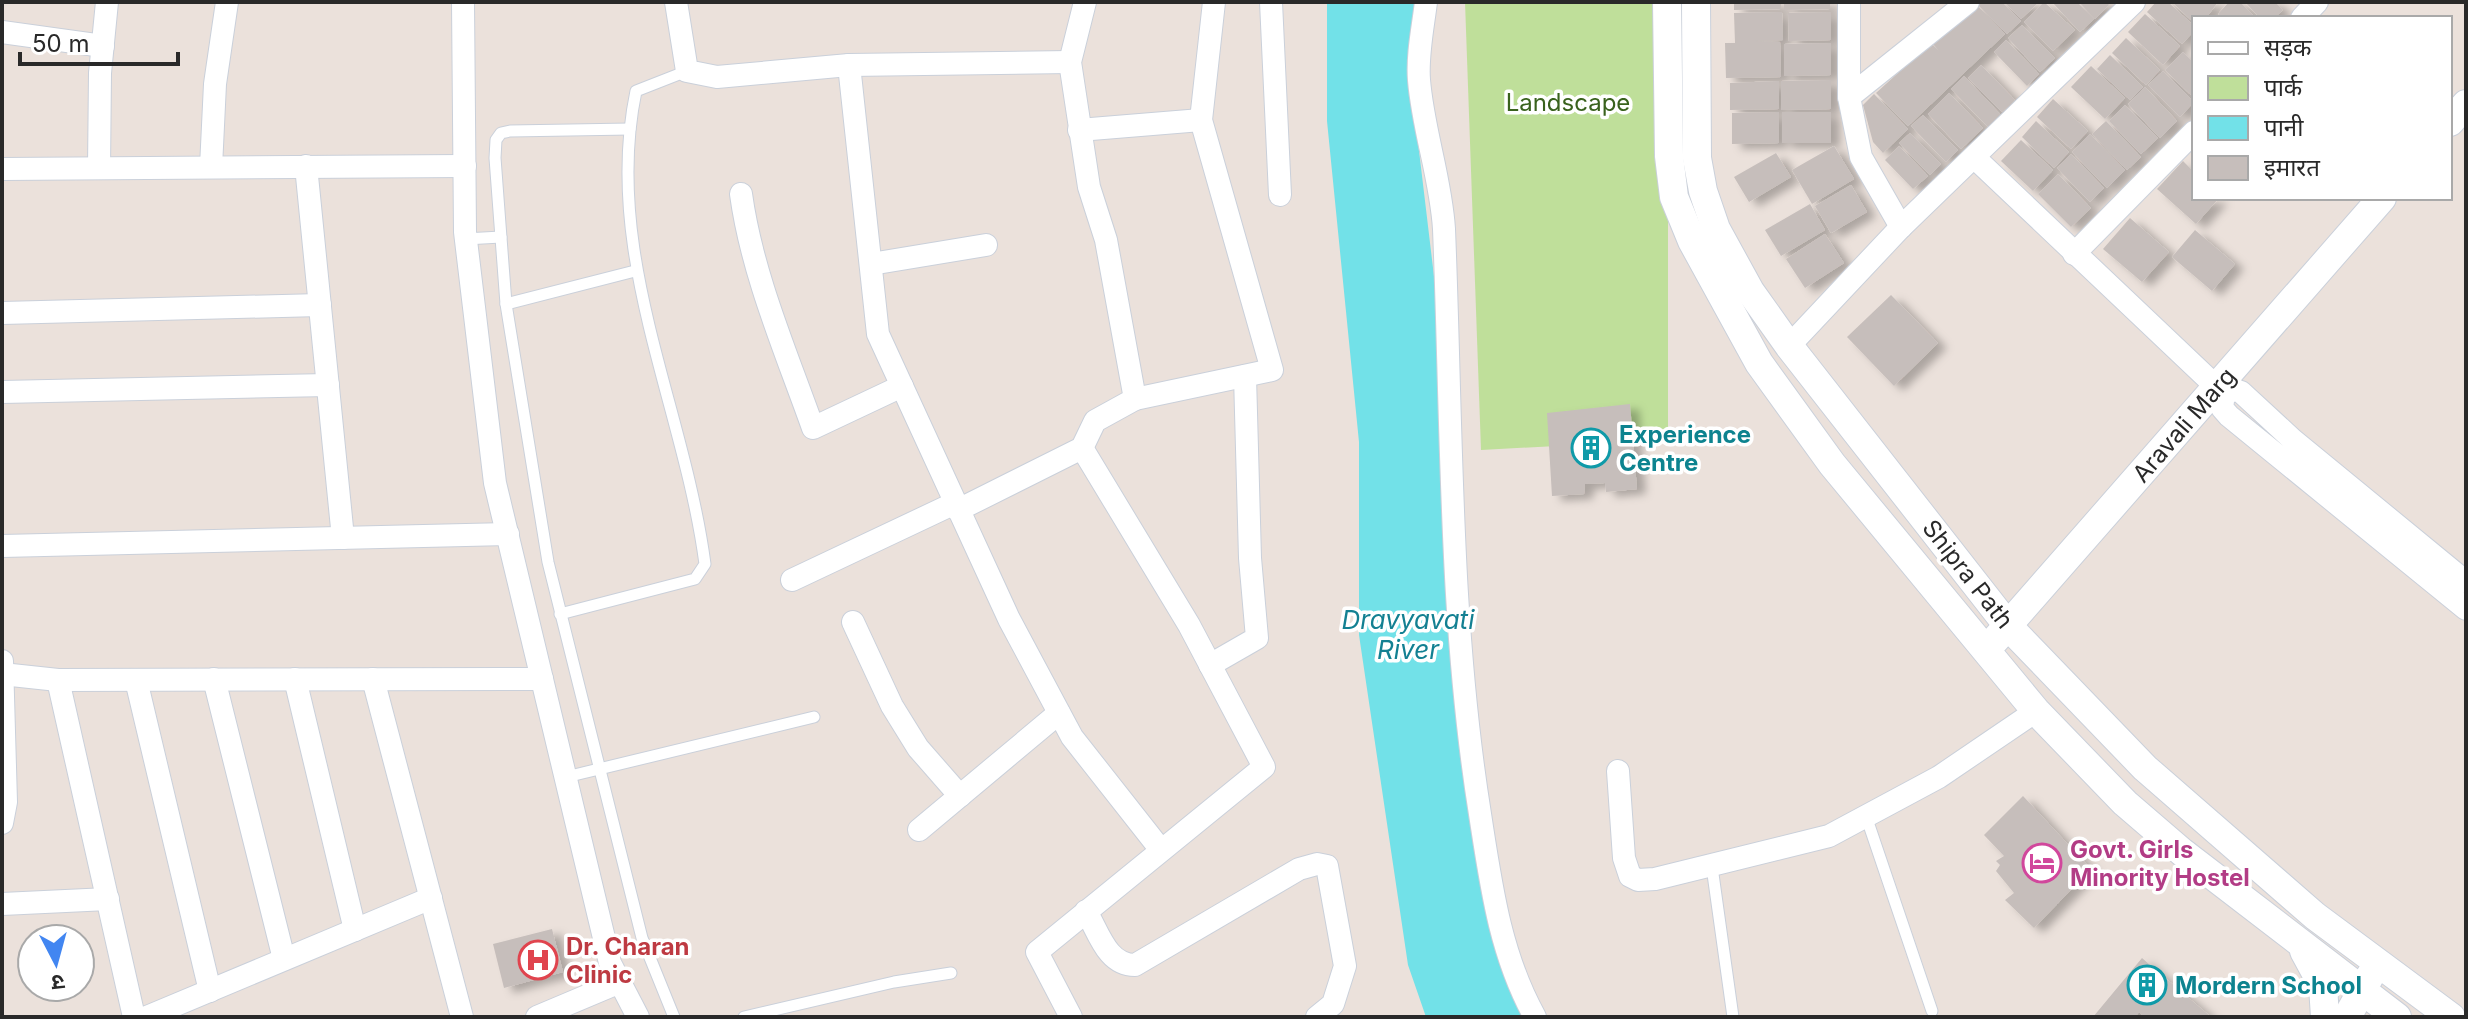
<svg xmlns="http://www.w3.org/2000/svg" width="2468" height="1019" font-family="Inter,'Noto Sans Devanagari',sans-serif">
<defs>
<filter id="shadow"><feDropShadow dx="9" dy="5" stdDeviation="4" flood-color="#0004"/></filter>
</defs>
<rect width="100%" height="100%" fill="#ebe1db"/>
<polygon fill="#bfdf9a" points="1465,2 1668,2 1668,440 1481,450"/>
<polygon fill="#72e1e8" points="1327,2 1416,2 1417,134 1447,385 1456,637 1525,1017 1426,1017 1408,965 1359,635 1359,442 1327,121"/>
<g fill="#c6bebb" filter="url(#shadow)">
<polygon points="1734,2 1781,2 1781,9 1734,10"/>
<polygon points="1784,2 1830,2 1830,9 1784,10"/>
<polygon points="1975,2 2002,2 2021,21 2007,34"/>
<polygon points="2004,2 2039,2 2021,19"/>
<polygon points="2044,2 2075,30 2053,51 2024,22"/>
<polygon points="2052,2 2077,2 2094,19 2080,32"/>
<polygon points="2079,2 2107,2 2109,5 2095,19"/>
<polygon points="2156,2 2168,2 2194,26 2194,31 2182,44 2147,12"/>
<polygon points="2172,2 2218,2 2206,18 2194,18 2194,23"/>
<polygon points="2229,2 2240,2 2256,18 2222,18 2218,14"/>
<polygon points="2245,2 2275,2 2283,10 2274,18 2260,18"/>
<polygon points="1975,3 2005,34 1908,126 1876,93 1931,43 1939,51 1932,43"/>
<polygon points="1782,12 1783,40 1755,41 1780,42 1781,77 1726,78 1725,43 1735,43 1734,13"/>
<polygon points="1831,12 1831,40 1789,41 1788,13"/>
<polygon points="2145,14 2180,46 2163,65 2128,32"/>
<polygon points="2022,25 2055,58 2040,72 2008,38"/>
<polygon points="2126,38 2160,70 2146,85 2112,53"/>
<polygon points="2006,40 2039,74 2027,86 1994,52"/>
<polygon points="1831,43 1831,75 1784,76 1784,44"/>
<polygon points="2183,52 2194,63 2194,98 2165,70"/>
<polygon points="2110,55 2143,87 2130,100 2097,69"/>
<polygon points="1981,65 2015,100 2002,112 1968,78"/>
<polygon points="2091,66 2125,98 2105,119 2071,87"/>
<polygon points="2163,71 2194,102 2180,117 2148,85"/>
<polygon points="1964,76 2001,115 1988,127 1951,89"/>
<polygon points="1831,80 1831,109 1781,110 1781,81"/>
<polygon points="1779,81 1779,109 1730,110 1730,83"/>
<polygon points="2145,87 2177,121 2160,138 2128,104"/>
<polygon points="1949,93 1983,128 1961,149 1928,114"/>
<polygon points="1874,94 1908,129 1883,153 1873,142 1863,105"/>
<polygon points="2053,99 2088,131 2071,149 2037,117"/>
<polygon points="2125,105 2158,138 2141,154 2109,121"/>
<polygon points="1779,112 1779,143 1732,144 1732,113"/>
<rect x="1782" y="112" width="49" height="31"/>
<polygon points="1923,115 1958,150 1946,162 1911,126"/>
<polygon points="2036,121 2069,152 2054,168 2022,137"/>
<polygon points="2106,121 2141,157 2127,170 2092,134"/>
<polygon points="1910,133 1941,164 1930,175 1899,143"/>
<polygon points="2090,134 2125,170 2107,188 2072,152"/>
<polygon points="2021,140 2053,170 2033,191 2001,161"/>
<polygon points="1834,146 1854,179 1812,204 1792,170"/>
<polygon points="1899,146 1928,176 1913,189 1885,160"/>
<polygon points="1776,153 1791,177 1749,202 1734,177"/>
<polygon points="2071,154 2104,188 2090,202 2057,168"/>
<polygon points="2183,161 2194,172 2194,198 2219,198 2196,224 2157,189"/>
<polygon points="2058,174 2091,208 2071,227 2038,194"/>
<polygon points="1851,185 1867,212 1831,233 1815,206"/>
<polygon points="1810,204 1825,230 1781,256 1765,230"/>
<polygon points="2130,218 2169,252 2142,282 2103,249"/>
<polygon points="2195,230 2235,264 2212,291 2172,257"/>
<polygon points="1825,234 1844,263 1805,288 1786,259"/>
<polygon points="1891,295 1938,343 1894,386 1847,337"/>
<polygon points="1630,404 1637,489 1606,492 1605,483 1585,484 1584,494 1552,496 1547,413"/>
<polygon points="2023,796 2091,869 2034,928 2005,900 2014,893 1996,871 2000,865 1996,861 2004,856 1984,835"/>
<polygon points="552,929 563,972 504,988 493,944"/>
<polygon points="2142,958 2211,1017 2144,1017 2139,1012 2135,1017 2093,1017"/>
</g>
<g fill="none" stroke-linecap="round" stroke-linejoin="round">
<g stroke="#cad0da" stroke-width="13">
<g id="service">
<polyline points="630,129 510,131 501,133 496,140 495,158 506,304 548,562 642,938 674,1017"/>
<polyline points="465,239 501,237"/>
<polyline points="506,304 635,271"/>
<path d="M560,614L695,579L705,564C684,406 602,253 636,91L687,71"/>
<polyline points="566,777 814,717"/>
<polyline points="1867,819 1932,1011"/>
<polyline points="1712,867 1733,1017"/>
<polyline points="744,1017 894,982 951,973"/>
</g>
</g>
<g stroke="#cad0da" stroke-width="24">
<g id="minor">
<polyline points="463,2 465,232 495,483 610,963 638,1017"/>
<polyline points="676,2 687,71 717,77 849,65 1070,62"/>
<polyline points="1271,2 1280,195"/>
<path d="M1426,2C1423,27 1417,55 1419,80C1423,130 1441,179 1444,229C1452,425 1449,621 1480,814C1491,885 1500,954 1535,1017"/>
<polyline points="1849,2 1849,97 1861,157 1901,227"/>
<polyline points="2302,18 2317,2"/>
<polyline points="2,32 103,46"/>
<polyline points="849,65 878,334 1009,619 1072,737 1161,850"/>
<polyline points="1849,97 1968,2"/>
<polyline points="1079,130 1201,120"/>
<polyline points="1976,159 2224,394"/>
<polyline points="306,166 343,538"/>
<polyline points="211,167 215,84 227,2"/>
<polyline points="99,168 100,73 107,2"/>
<polyline points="2,169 465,166"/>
<path d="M741,194C752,274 786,352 813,428L902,386"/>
<polyline points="2074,254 2194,132"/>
<polyline points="871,264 986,245"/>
<polyline points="2,313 320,305"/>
<polyline points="1789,346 1901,227 2134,2"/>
<polyline points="2,392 328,385"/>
<polyline points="1135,399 1272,370 1201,120 1214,2"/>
<polyline points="958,510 1082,448 1095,421 1135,399 1106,240 1089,187 1070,62 1085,2"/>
<polyline points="2,546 508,534"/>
<polyline points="792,580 955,503"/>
<polyline points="2466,582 2293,440 2241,392 2234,390 2224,394 2222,408 2229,416 2466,609"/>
<polyline points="853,622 892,706 918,748 960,796"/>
<polyline points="1210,665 1257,638 1250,558 1245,376"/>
<polyline points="2,674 58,680 542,679"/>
<polyline points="214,679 284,959"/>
<polyline points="295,679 355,930"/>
<polyline points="373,679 462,1017"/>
<polyline points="58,680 134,1017"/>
<polyline points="136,680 210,991"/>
<polyline points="1618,771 1624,858 1630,876 1638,880 1655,879 1829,836 1939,777 2036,711"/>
<polyline points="2,823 6,802 2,661"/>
<polyline points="919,830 1059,713"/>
<polyline points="2,904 108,899"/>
<path d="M1086,911C1099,933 1107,965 1135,965L1299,869L1317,864L1327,866L1345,966L1333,1004L1317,1017"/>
<polyline points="147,1017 431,898"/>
<polyline points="537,1017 620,982"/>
<polyline points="1071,1017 1037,952 1264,767 1189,625 1082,448"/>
</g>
</g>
<g stroke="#cad0da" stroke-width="30">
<g id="tertiary">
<polyline points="1667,2 1669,156 1674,197 1692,241 1759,363 1832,464 2036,711 2125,803 2182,852 2397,1017"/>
<polyline points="1696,2 1697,158 1703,191 1716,229 1750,291 1789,346 2009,627 2145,768 2315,916 2451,1017"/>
<polyline points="2450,122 2466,104"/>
<polyline points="1995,640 2382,198"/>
<polyline points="2304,951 2323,986 2325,1017"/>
<polyline points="2347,1017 2370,976"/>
</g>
</g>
<use href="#service" stroke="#fff" stroke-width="11"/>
<use href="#minor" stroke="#fff" stroke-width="22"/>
<use href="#tertiary" stroke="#fff" stroke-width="28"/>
</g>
<defs>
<g id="building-ring" transform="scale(2)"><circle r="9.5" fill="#fff" stroke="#0f9aa8" stroke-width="1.5"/><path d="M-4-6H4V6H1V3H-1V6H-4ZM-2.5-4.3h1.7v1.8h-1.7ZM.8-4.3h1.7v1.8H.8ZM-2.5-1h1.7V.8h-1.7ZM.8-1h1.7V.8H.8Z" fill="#0f9aa8"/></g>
<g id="hotel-ring" transform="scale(2)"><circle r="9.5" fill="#fff" stroke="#d1479c" stroke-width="1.5"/><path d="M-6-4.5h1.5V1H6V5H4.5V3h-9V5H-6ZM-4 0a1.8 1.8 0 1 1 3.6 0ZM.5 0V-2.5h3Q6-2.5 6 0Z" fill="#d1479c"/></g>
<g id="hospital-ring" transform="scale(2)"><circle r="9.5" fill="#fff" stroke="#e0444e" stroke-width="1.5"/><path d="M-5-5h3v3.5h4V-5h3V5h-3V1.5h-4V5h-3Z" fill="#e0444e"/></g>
</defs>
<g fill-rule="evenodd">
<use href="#building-ring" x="1591" y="448"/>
<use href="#hotel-ring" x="2042" y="863"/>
<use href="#hospital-ring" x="538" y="960"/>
<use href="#building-ring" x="2147" y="985"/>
</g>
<g text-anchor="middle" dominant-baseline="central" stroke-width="7" stroke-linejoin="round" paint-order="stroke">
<g font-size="24" fill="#39621d" stroke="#fff">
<text x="1568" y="102">Landscape</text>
</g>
<g font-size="24" fill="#292929" stroke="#fff">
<text transform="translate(2184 425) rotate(-49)">Aravali Marg</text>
<text transform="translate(1968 574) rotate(52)">Shipra Path</text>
</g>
<g font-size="24" font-weight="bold" fill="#0d838f" stroke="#fff" text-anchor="start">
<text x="1619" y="434">Experience<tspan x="1619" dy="28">Centre</tspan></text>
<text x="2175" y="985">Mordern School</text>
</g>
<g font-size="24" font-weight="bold" fill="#b23c85" stroke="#fff" text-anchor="start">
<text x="2070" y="849">Govt. Girls<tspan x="2070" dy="28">Minority Hostel</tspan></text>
</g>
<g font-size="24" font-weight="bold" fill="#be3a42" stroke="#fff" text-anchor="start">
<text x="566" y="946">Dr. Charan<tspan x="566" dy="28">Clinic</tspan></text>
</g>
<g font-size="26" font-style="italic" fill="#138092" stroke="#fff">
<text x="1408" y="619">Dravyavati<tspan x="1408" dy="30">River</tspan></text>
</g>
</g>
<rect width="2468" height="1019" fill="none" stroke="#292929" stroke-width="8"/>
<rect x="2192" y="16" width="260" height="184" fill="#ffffff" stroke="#a9a9a9" stroke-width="2"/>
<rect x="2208" y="42" width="40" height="12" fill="#ffffff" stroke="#a9a9a9" stroke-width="2"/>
<text x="2264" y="56" font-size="24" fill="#292929">सड़क</text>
<rect x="2208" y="76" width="40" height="24" fill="#bfdf9a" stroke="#a9a9a9" stroke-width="2"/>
<text x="2264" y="96" font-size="24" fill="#292929">पार्क</text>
<rect x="2208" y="116" width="40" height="24" fill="#72e1e8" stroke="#a9a9a9" stroke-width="2"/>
<text x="2264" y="136" font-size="24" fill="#292929">पानी</text>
<rect x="2208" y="156" width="40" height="24" fill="#c6bebb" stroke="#a9a9a9" stroke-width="2"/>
<text x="2264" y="176" font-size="24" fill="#292929">इमारत</text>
<g transform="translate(56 963) rotate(174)"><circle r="38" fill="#ffffff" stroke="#a9a9a9" stroke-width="2"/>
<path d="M0-6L14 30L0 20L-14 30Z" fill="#4286f1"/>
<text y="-12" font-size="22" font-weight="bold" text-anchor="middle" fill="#292929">उ</text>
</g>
<path d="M20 52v12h158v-12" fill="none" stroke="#292929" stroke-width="4"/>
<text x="32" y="52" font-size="24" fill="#292929" stroke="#ffffff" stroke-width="6" paint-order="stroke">50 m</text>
</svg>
